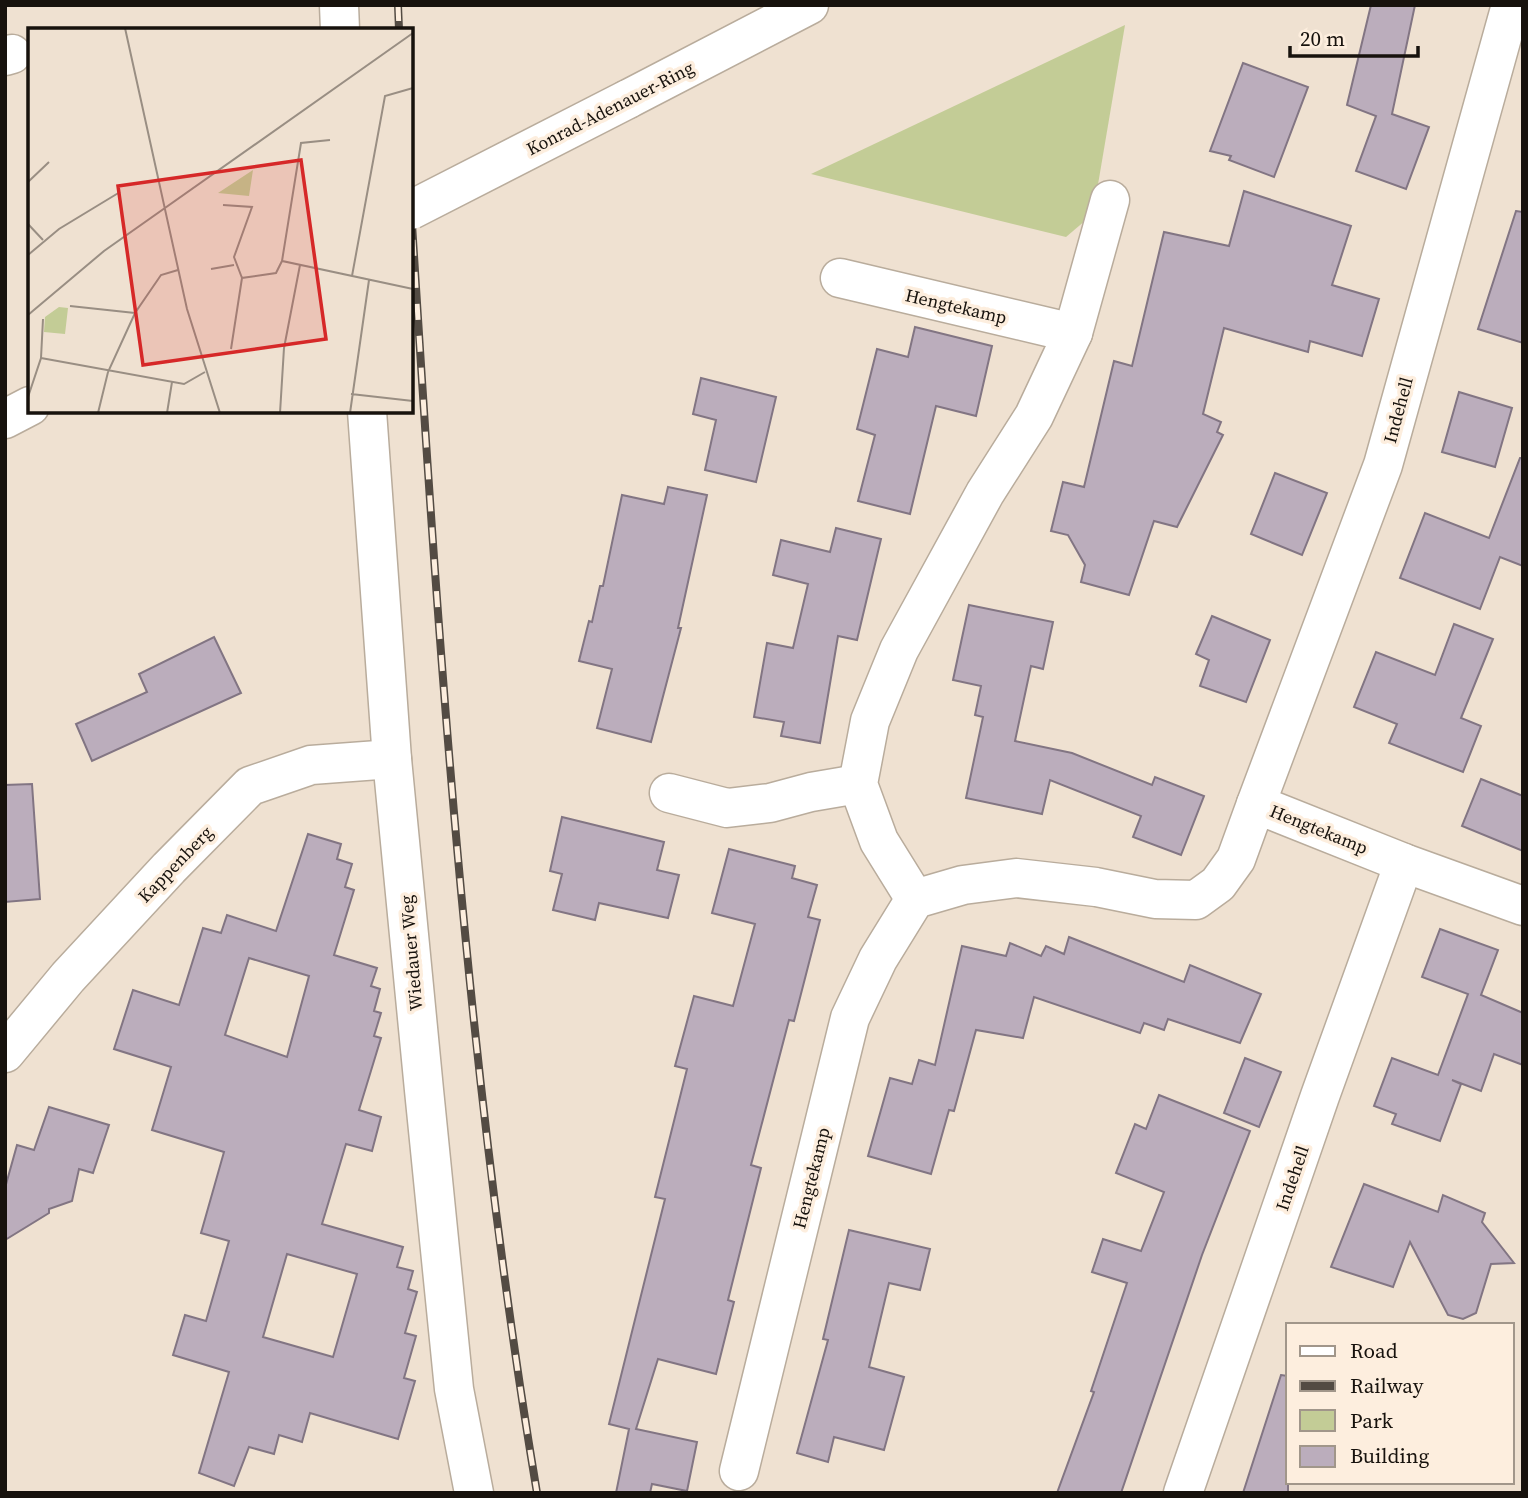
<svg xmlns="http://www.w3.org/2000/svg" width="1528" height="1498" font-family="'Source Serif 4',serif">
<rect width="100%" height="100%" fill="#efe1d1"/>
<polygon fill="#c3cc96" points="1125,25 1093,214 1066,237 811,174"/>
<g fill="#bbadbc" stroke="#827583" stroke-width="2" fill-rule="evenodd">
<polygon points="1371,5 1415,5 1392,114 1429,127 1406,189 1356,171 1376,116 1347,105"/>
<polygon points="1243,63 1308,87 1274,177 1229,160 1231,156 1210,151"/>
<polygon points="1244,191 1351,226 1332,285 1379,299 1362,356 1310,341 1308,352 1224,328 1203,414 1221,422 1217,432 1223,435 1177,527 1154,521 1129,595 1081,582 1085,565 1068,535 1051,531 1063,482 1084,487 1114,361 1132,366 1164,232 1229,246"/>
<polygon points="1516,211 1523,212 1523,343 1478,329"/>
<polygon points="915,327 992,346 976,416 936,406 910,514 858,501 875,435 857,429 877,349 908,357"/>
<polygon points="701,378 776,397 756,482 705,470 716,420 693,414"/>
<polygon points="1459,392 1512,408 1495,467 1442,452"/>
<polygon points="1520,458 1523,458 1523,566 1500,557 1480,609 1400,578 1425,513 1489,538"/>
<polygon points="1275,473 1327,493 1302,555 1251,534"/>
<polygon points="668,487 707,495 678,628 681,628 651,742 597,728 612,669 579,661 589,621 592,622 600,586 603,586 622,495 664,504"/>
<polygon points="836,528 881,539 857,640 838,636 820,743 781,736 784,722 754,717 767,643 793,648 808,584 773,575 781,540 830,552"/>
<polygon points="969,605 1053,622 1043,669 1031,666 1015,741 1072,753 1152,785 1155,777 1204,796 1181,855 1133,837 1141,816 1050,780 1042,814 966,798 983,717 975,715 981,686 953,680"/>
<polygon points="1212,616 1270,640 1246,702 1200,686 1209,660 1196,654"/>
<polygon points="1454,624 1493,639 1461,718 1481,726 1463,772 1389,743 1397,724 1354,707 1376,652 1435,675"/>
<polygon points="214,637 241,693 92,761 76,724 147,692 139,674"/>
<polygon points="1481,779 1523,796 1523,851 1462,826"/>
<polygon points="32,784 40,899 5,902 5,785"/>
<polygon points="562,817 664,842 657,870 679,875 668,918 599,903 595,920 553,910 562,874 550,871"/>
<path d="M308,834L341,844L337,859L352,864L345,887L354,890L334,955L377,968L371,986L380,989L374,1011L381,1013L374,1036L381,1038L359,1110L381,1117L372,1151L346,1144L322,1224L403,1247L397,1267L413,1271L408,1289L417,1292L405,1333L416,1336L404,1378L415,1381L398,1439L310,1413L302,1442L279,1435L274,1454L249,1447L234,1486L199,1473L229,1372L173,1355L185,1315L206,1321L229,1241L201,1233L224,1152L152,1130L171,1067L114,1049L133,990L179,1005L203,928L221,933L227,915L276,931ZM249,958L309,976L287,1057L225,1035ZM287,1254L357,1274L333,1357L263,1337Z"/>
<polygon points="729,849 795,866 792,878 817,885 808,917 820,920 794,1021 789,1020 751,1165 761,1168 728,1300 734,1302 716,1374 658,1359 636,1429 697,1442 687,1491 652,1484 650,1493 616,1493 629,1429 609,1424 665,1199 655,1197 687,1069 675,1066 694,996 733,1006 755,924 712,913"/>
<polygon points="1440,929 1498,950 1481,995 1523,1013 1523,1065 1494,1054 1481,1091 1452,1080 1461,1084 1440,1141 1392,1124 1396,1114 1374,1106 1392,1058 1438,1075 1468,994 1422,977"/>
<polygon points="1069,937 1184,982 1190,965 1261,994 1240,1043 1168,1019 1164,1030 1144,1023 1140,1033 1034,997 1023,1038 976,1030 954,1111 949,1110 931,1174 868,1156 890,1078 912,1084 919,1060 935,1065 962,946 1006,956 1010,943 1041,956 1046,946 1064,954"/>
<polygon points="1245,1058 1281,1072 1259,1127 1224,1113"/>
<polygon points="1159,1095 1250,1131 1202,1255 1121,1493 1057,1493 1094,1392 1091,1391 1127,1283 1092,1272 1103,1239 1141,1251 1164,1192 1116,1173 1135,1124 1146,1129"/>
<polygon points="49,1107 109,1125 93,1173 79,1169 72,1201 49,1209 49,1213 5,1240 5,1188 17,1145 34,1150"/>
<polygon points="1364,1184 1438,1212 1443,1195 1485,1213 1482,1222 1514,1263 1491,1264 1476,1313 1463,1319 1448,1315 1410,1242 1393,1287 1331,1267"/>
<polygon points="849,1230 930,1249 920,1290 889,1283 869,1367 904,1377 884,1450 834,1437 828,1462 797,1453 828,1340 823,1339"/>
<polygon points="1281,1375 1288,1376 1288,1493 1243,1493"/>
</g>
<g fill="none" stroke-linecap="round" stroke-linejoin="round">
<g stroke="#b9ac9c" stroke-width="41">
<g id="minor">
<polyline points="339,5 340,30"/>
<polyline points="5,56 12,54"/>
<polyline points="840,278 1073,333 1034,416 985,493 899,650 870,721 858,784 879,841 915,899"/>
<polyline points="1073,333 1110,200"/>
<polyline points="367,411 392,759 424,1090 454,1389 474,1493"/>
<polyline points="669,793 727,808 770,803 811,792 858,784"/>
<polyline points="1256,804 1383,465 1511,5"/>
<polyline points="5,1053 68,977 169,868 250,786 311,765 392,759"/>
<polyline points="739,1471 850,1018 878,959 915,899 963,885 1016,878 1096,887 1155,899 1196,900 1218,884 1236,859 1256,804 1404,863 1523,906"/>
<polyline points="1183,1493 1320,1096 1404,863"/>
</g>
</g>
<g stroke="#b9ac9c" stroke-width="41">
<g id="major">
<polyline points="628,99 809,5"/>
<polyline points="5,419 30,406"/>
</g>
</g>
<use href="#minor" stroke="#fff" stroke-width="38"/>
<use href="#major" stroke="#fff" stroke-width="38"/>
<g stroke="#534b43" stroke-width="8">
<g id="rail">
<polyline points="398,5 399,30"/>
<path d="M411,208C438,638 466,1068 537,1493"/>
</g>
</g>
<use href="#rail" stroke="#fdeede" stroke-width="5" stroke-dasharray="16" stroke-linecap="butt"/>
<g stroke="#b9ac9c" stroke-width="41" stroke-linecap="butt">
<polyline id="major-bridge" points="411,210 628,99"/>
</g>
<use href="#major-bridge" stroke="#fff" stroke-width="38"/>
</g>
<g text-anchor="middle" dominant-baseline="central" stroke-width="7" stroke-linejoin="round" paint-order="stroke">
<g font-size="18" fill="#17120d" stroke="#fdeede">
<text transform="translate(610 108) rotate(-27)">Konrad-Adenauer-Ring</text>
<text transform="translate(956 306) rotate(13)">Hengtekamp</text>
<text transform="translate(1398 410) rotate(-75)">Indehell</text>
<text transform="translate(1319 829) rotate(22)">Hengtekamp</text>
<text transform="translate(175 864) rotate(-46)">Kappenberg</text>
<text transform="translate(411 953) rotate(-95)">Wiedauer Weg</text>
<text transform="translate(811 1178) rotate(-76)">Hengtekamp</text>
<text transform="translate(1292 1178) rotate(-71)">Indehell</text>
</g>
</g>
<g transform="translate(28 28)">
<rect width="385" height="385" fill="#efe1d1"/>
<path d="M225,142L221,168L190,165ZM31,279L40,280L37,306L16,304L17,289Z" fill="#c3cc96"/>
<path fill="none" stroke="#998e83" stroke-width="2" d="M97,0L159,281L192,385M0,154L21,134M195,177L224,179L206,229L214,250M0,196L15,212M0,227L31,201L92,164M254,233L273,115L302,112M183,241L206,237M324,248L357,68L385,60M42,278L107,285M0,287L76,223L385,5M203,321L214,250L248,245L254,233L385,261M13,330L156,356L177,344M323,366L385,373M0,369L13,330L15,291M70,385L80,344L107,285L133,247L150,242M139,385L144,354M252,385L256,320L272,237M322,385L341,252"/>
<path fill="#d62828" fill-opacity="0.15" stroke="#d62828" stroke-width="3.5" d="M273,132L298,311L115,337L90,158Z"/>
<rect width="385" height="385" fill="none" stroke="#17120d" stroke-width="3.5"/>
</g>
<rect width="1528" height="1498" fill="none" stroke="#17120d" stroke-width="14"/>
<rect x="1286" y="1323" width="228" height="161" fill="#fdeede" stroke="#a1968a" stroke-width="2"/>
<rect x="1300" y="1346" width="35" height="10" fill="#ffffff" stroke="#a1968a" stroke-width="2"/>
<text x="1350" y="1358" font-size="21" fill="#17120d">Road</text>
<rect x="1300" y="1381" width="35" height="10" fill="#534b43" stroke="#a1968a" stroke-width="2"/>
<text x="1350" y="1393" font-size="21" fill="#17120d">Railway</text>
<rect x="1300" y="1410" width="35" height="21" fill="#c3cc96" stroke="#a1968a" stroke-width="2"/>
<text x="1350" y="1428" font-size="21" fill="#17120d">Park</text>
<rect x="1300" y="1446" width="35" height="21" fill="#bbadbc" stroke="#a1968a" stroke-width="2"/>
<text x="1350" y="1463" font-size="21" fill="#17120d">Building</text>
<path d="M1290 46v10h128v-10" fill="none" stroke="#17120d" stroke-width="3.5"/>
<text x="1300" y="46" font-size="21" fill="#17120d" stroke="#fdeede" stroke-width="5" paint-order="stroke">20 m</text>
</svg>
